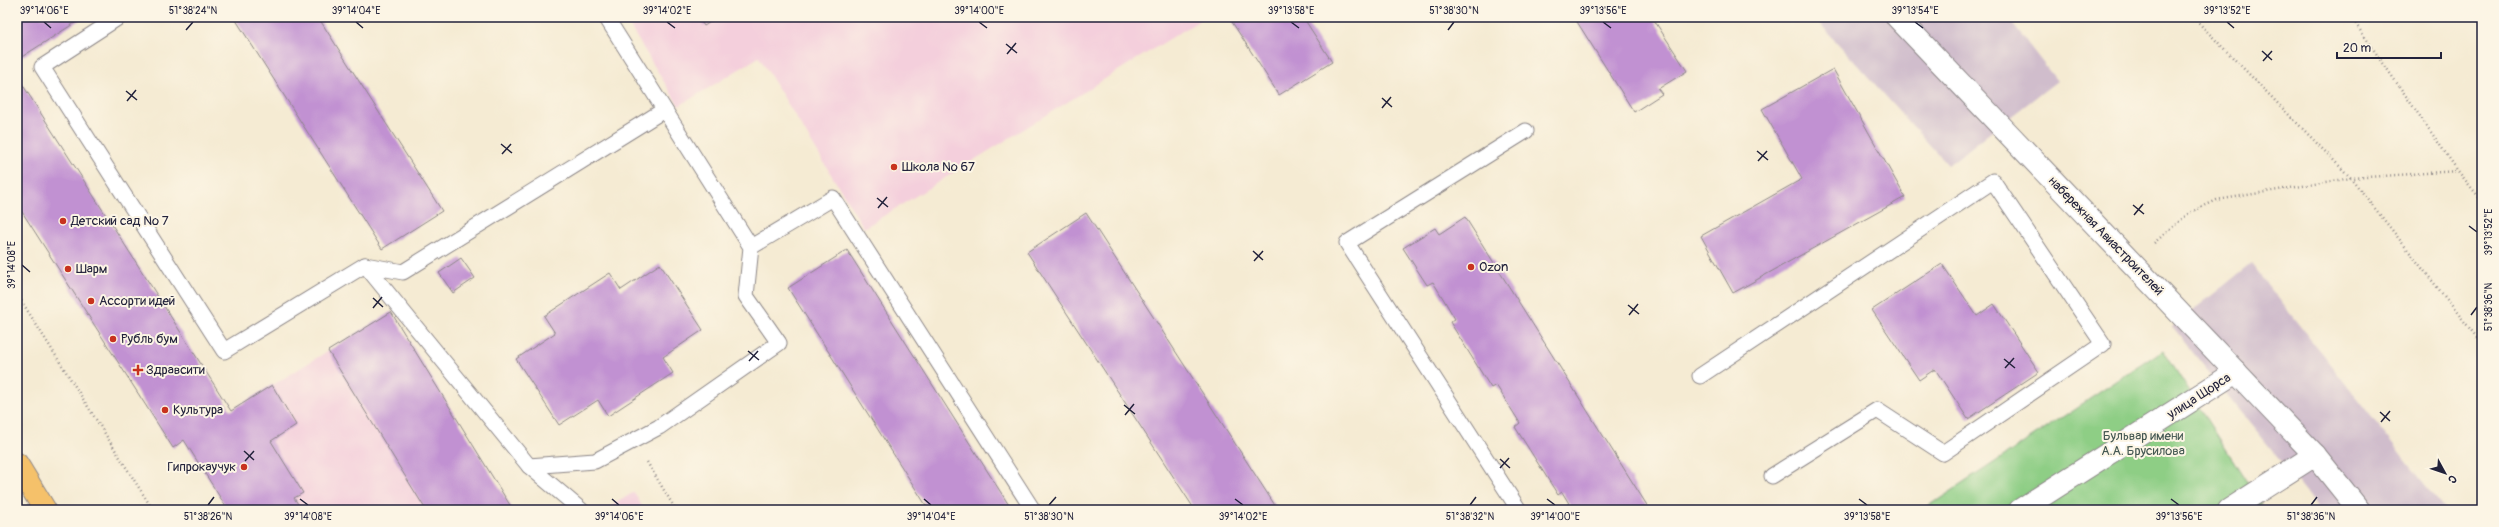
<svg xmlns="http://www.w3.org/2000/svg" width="2499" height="527" font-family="Pangolin,sans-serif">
<rect width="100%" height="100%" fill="#fcf5e5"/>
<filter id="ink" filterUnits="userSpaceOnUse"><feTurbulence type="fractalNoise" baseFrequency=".025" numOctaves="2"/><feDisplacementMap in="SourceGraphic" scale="8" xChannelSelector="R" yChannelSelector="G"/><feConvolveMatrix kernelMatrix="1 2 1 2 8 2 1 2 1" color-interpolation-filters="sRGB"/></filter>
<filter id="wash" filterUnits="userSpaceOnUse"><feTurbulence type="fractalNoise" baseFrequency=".012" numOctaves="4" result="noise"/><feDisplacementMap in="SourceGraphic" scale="16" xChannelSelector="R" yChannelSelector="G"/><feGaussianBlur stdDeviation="0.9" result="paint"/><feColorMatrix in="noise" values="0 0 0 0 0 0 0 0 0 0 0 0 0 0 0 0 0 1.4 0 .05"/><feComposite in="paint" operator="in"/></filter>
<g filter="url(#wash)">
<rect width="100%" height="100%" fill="#f5ebd3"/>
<g fill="#f4cfdc">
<polygon points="624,17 1205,17 864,228 759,57 679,106"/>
<polygon points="391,312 513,510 228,510 184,440"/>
<polygon points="634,492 644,510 605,510"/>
</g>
<g fill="#d0bdcc">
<polygon points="1814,17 2007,17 2057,81 1948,165"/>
<polygon points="2251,264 2445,510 2321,510 2172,327"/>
</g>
<polygon fill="#8ece85" stroke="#587860" points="2163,350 2261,504 2251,510 1923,510"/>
<g id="blocks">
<g fill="#c191d2">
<polygon points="17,17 84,17 17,60"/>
<polygon points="234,17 318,17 442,211 382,249"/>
<polygon points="698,17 718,17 704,26"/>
<polygon points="1240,17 1303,17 1332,62 1279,95 1232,22"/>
<polygon points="1574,17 1652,17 1687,71 1658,89 1662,94 1634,112"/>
<polygon points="1833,69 1905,197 1733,293 1701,236 1802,179 1762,109"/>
<polygon points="17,76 231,411 272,385 296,425 271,441 303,493 294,498 302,510 228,510 184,440 173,448 17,204"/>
<polygon points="1086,213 1278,510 1195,510 1027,252"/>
<polygon points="1465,217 1650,510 1573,510 1562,492 1558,495 1515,427 1520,423 1496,385 1491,388 1450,322 1455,319 1444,300 1433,282 1427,285 1403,248 1435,228 1439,234"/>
<polygon points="847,250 1012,510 929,510 788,288"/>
<polygon points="461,258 475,278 453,293 439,273"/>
<polygon points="660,264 703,330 663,357 673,373 608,416 598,400 559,425 516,359 555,333 544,316 610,273 621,290"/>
<polygon points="1942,264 1977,316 1994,304 2039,372 1968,419 1935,369 1919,380 1872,310"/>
<polygon points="391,312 513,510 426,510 328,351"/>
</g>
</g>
</g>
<g filter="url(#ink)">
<use href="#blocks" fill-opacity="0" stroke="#8c8687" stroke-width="1"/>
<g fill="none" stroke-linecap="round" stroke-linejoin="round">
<g stroke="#8c8687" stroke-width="17">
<g id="service">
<polyline points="119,17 42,67 224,351 365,265 403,272 664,110"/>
<polyline points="751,247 833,198 1033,510"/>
<polyline points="365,265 529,466 581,510"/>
<polyline points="1700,376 1993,181 2103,344 1943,453 1877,410 1772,476"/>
<polyline points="529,466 595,461 659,427 779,343 746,296 751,247 606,17"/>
<polyline points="1519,510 1347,243 1526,131"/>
</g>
</g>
<g stroke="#8c8687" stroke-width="24">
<g id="minor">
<polyline points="1897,17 2315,455 2359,510"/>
<polyline points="2020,510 2236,372"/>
<polyline points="2229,510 2315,455"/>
</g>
</g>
<g stroke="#8c8687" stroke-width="24">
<polyline id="primary" points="17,464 45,510"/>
</g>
<g stroke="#8c8687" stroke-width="2.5" stroke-dasharray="1 3" stroke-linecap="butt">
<polyline points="2193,17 2351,178 2482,344"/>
<polyline points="2351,17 2458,171 2482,201"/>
<polyline points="2154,243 2189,213 2217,200 2351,178 2458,171"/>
<polyline points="17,294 153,510"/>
<polyline points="647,462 676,510"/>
</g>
<use href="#service" stroke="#fff" stroke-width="15"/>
<use href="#minor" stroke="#fff" stroke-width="22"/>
<use href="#primary" stroke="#f5c16b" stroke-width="22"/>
</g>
</g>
<path fill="none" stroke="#22223b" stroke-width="1.5" d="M44,22L51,28M356,22L363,28M667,22L675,28M979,22L987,28M1291,22L1299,28M1603,22L1611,28M1915,22L1923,28M2227,22L2234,28M186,30L193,22M1448,30L1454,22M1006,44L1017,53M2262,51L2272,60M1007,54L1016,43M2263,61L2272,51M126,91L137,100M1382,98L1392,107M127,101L136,90M1382,108L1391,97M501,144L512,153M1757,151L1768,160M502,154L511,144M1758,161L1767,151M877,198L888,207M2133,205L2144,214M878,208L887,197M2134,215L2143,204M2469,226L2477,232M1253,251L1263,260M1254,261L1263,251M22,265L30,272M373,298L383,307M1628,305L1639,314M373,308L382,297M1629,315L1638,304M2471,315L2477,307M748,351L759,360M2004,359L2015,368M749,361L758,351M2005,368L2014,358M1124,405L1135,414M2380,412L2390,421M1125,415L1134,404M2381,422L2390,411M244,451L254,460M1500,459L1510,468M245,461L254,451M1500,468L1509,458M300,499L308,505M612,499L619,505M924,499L931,505M1235,499L1243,505M1547,499L1555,505M1859,499L1867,505M2171,499L2179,505M208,505L214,497M1049,505L1056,497M1470,505L1476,497M2311,505L2317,497"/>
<g fill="#c8321e" stroke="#fcf5e5" stroke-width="1.5">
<circle cx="894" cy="167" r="4"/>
<circle cx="63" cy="221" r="4"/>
<circle cx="1471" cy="267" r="4"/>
<circle cx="68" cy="269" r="4"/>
<circle cx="91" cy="301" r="4"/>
<circle cx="113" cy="339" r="4"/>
<path d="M136 364h4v4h4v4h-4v4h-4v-4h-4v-4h4z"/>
<circle cx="165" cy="410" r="4"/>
<circle cx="244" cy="467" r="4"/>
</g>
<g text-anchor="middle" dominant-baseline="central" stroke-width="4" stroke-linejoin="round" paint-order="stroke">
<g font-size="13" fill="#22223b" stroke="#fcf5e5" text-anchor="start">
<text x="902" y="167">Школа № 67</text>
<text x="71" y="221">Детский сад № 7</text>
<text x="1479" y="267">Ozon</text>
<text x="76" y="269">Шарм</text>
<text x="99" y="301">Ассорти идей</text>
<text x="121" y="339">Рубль бум</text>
<text x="146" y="370">Здравсити</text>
<text x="173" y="410">Культура</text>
<text x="236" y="467" text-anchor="end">Гипрокаучук</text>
</g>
<g font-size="13" fill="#22223b" stroke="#fcf5e5">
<text transform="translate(2106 236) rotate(46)">набережная Авиастроителей</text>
<text transform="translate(2199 396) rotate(-33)">улица Щорса</text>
</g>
<g font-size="13" fill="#425651" stroke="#fcf5e5">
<text x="2143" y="436">Бульвар имени<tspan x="2143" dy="15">А.А. Брусилова</tspan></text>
</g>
</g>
<rect width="2499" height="527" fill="none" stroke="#fcf5e5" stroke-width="44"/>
<g transform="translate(2445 473) rotate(130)" stroke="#fcf5e5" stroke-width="3" paint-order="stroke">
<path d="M0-3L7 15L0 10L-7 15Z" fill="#22223b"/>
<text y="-6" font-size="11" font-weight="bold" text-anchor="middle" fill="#22223b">С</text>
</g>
<path d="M2337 52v6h104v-6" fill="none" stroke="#22223b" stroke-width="2"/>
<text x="2343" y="52" font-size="12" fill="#22223b" stroke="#fcf5e5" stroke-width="3" paint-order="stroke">20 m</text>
<rect x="22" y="22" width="2455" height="483" fill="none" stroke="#22223b" stroke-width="1.5"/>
<g font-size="10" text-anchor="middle" fill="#22223b">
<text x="44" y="14">39°14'06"E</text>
<text x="193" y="14">51°38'24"N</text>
<text x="356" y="14">39°14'04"E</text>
<text x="667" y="14">39°14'02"E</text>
<text x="979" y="14">39°14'00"E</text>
<text x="1291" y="14">39°13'58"E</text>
<text x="1454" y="14">51°38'30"N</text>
<text x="1603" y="14">39°13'56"E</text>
<text x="1915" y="14">39°13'54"E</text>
<text x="2227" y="14">39°13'52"E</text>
<text transform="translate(2488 232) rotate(-90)" y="4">39°13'52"E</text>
<text transform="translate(11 265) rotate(-90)" y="4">39°14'08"E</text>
<text transform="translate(2488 307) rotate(-90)" y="4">51°38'36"N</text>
<text x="208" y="520">51°38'26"N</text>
<text x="308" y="520">39°14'08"E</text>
<text x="619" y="520">39°14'06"E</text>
<text x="931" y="520">39°14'04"E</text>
<text x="1049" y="520">51°38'30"N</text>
<text x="1243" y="520">39°14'02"E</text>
<text x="1470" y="520">51°38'32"N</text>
<text x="1555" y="520">39°14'00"E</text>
<text x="1867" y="520">39°13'58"E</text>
<text x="2179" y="520">39°13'56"E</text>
<text x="2311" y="520">51°38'36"N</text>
</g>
</svg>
